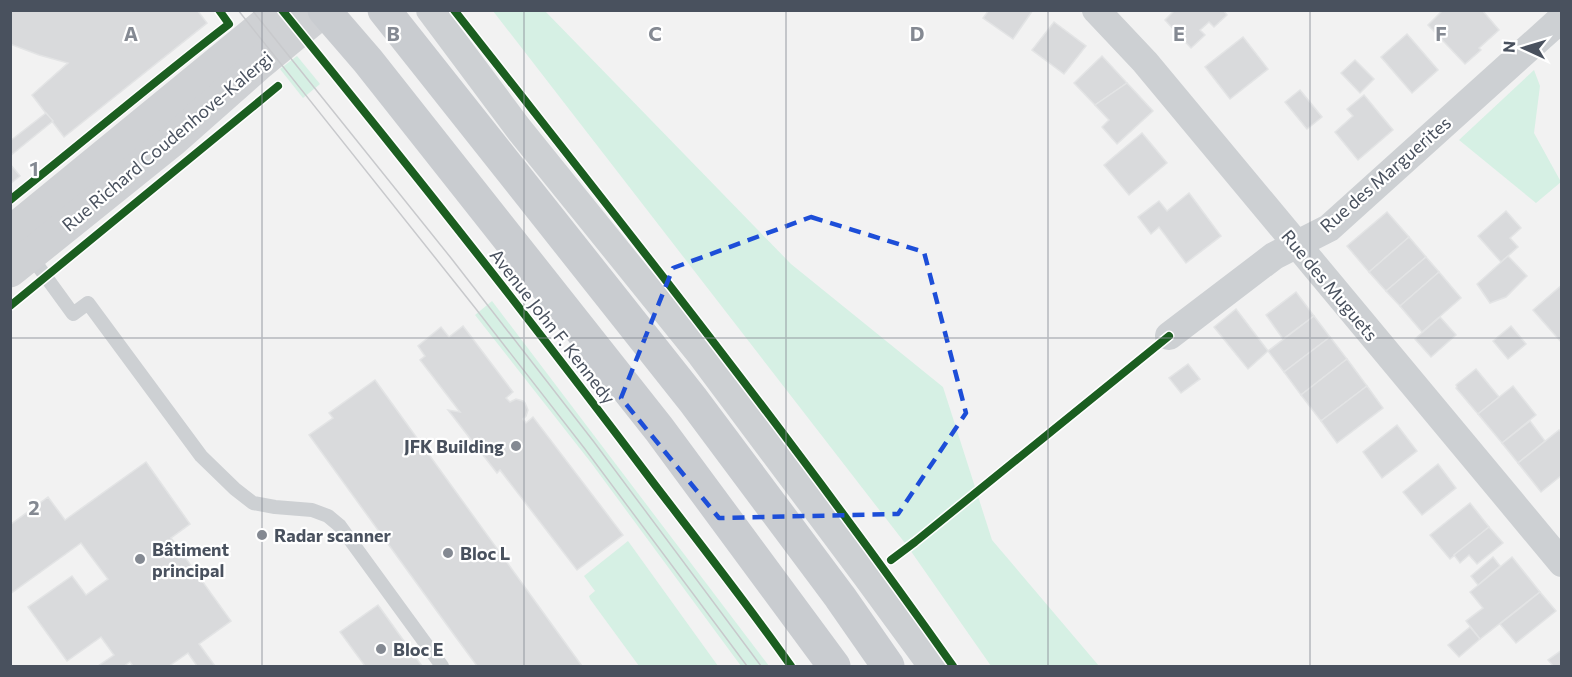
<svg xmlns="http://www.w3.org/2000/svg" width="1572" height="677" font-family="Commissioner,sans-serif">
<rect width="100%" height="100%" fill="#f2f2f2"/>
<g fill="#d6f0e4">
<polygon points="493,11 545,11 791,264 943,387 992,540 1099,666 991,666 908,547"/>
<polygon points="297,56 320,84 303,98 280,69"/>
<polygon points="1534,70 1540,86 1534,133 1561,182 1536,203 1459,140"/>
<polygon points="492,301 769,666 741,666 592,464 475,315"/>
<polygon points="628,541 718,666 639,666 590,599 589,596 595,591 584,576"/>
</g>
<g fill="#d9dadc" stroke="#e3e4e5" stroke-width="1.5">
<polygon points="10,10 197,10 207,23 64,137 32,95 68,63 39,55 10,44"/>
<polygon points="989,10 1033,10 1013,39 983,18"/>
<polygon points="1175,10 1223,10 1227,15 1214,27 1209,22 1200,30 1205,35 1191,48 1165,20"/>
<polygon points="1443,10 1482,10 1499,30 1479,48 1481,50 1465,64 1428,25"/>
<polygon points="1054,22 1086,46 1064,74 1032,50"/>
<polygon points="1407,34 1438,70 1412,93 1381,57"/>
<polygon points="1243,37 1268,69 1230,99 1205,67"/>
<polygon points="1102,56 1127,83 1095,105 1074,83"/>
<polygon points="1355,60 1374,79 1360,93 1341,73"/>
<polygon points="1127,83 1153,111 1117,144 1102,127 1109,120 1095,105"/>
<polygon points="1300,90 1322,117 1307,129 1285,102"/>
<polygon points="1364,95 1393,130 1358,160 1335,132 1353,116 1347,109"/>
<polygon points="46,113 53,121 10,156 10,141"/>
<polygon points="1142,133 1167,163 1129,195 1104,165"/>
<polygon points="10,164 20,176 10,184"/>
<polygon points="1189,193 1221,236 1186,263 1159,227 1151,234 1138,217 1159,201 1167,211"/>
<polygon points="1506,211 1521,228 1510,238 1518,247 1501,262 1478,236"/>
<polygon points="1387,212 1409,237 1369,272 1347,246"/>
<polygon points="1409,237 1426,257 1386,291 1369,272"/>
<polygon points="1508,256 1527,276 1506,297 1490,303 1477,284"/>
<polygon points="1426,257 1439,272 1400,306 1386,291"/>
<polygon points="1439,272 1461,298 1422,332 1400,306"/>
<polygon points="1562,285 1562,343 1533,310"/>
<polygon points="1296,292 1314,316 1283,339 1266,315"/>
<polygon points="1236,309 1268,351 1248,369 1214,327"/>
<polygon points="1314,316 1330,337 1284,372 1268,351"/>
<polygon points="1440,317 1456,335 1431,357 1415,339"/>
<polygon points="463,326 513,392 506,398 510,402 516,399 523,401 525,403 528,410 526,416 523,419 526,423 533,417 623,535 577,570 500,470 497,473 448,410 460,412 420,360 425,356 418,346 441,327 449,337"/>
<polygon points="1511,326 1526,344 1508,359 1493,341"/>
<polygon points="1330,337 1347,359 1301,395 1284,372"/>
<polygon points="1347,359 1367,386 1321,421 1301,395"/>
<polygon points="1188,364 1200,379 1181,393 1169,378"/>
<polygon points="1476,369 1499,397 1478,414 1456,388 1457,387 1456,385"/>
<polygon points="375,380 553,626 582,666 477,666 452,632 309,435 333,418 329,413"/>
<polygon points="1367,386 1383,408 1337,443 1321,421"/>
<polygon points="1513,386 1536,415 1502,443 1478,414"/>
<polygon points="1530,421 1545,441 1518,463 1502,443"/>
<polygon points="1397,425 1417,451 1382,478 1363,452"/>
<polygon points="1559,430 1562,433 1562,475 1541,492 1518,463"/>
<polygon points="146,462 190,524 171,538 231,621 199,644 215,666 197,666 188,653 169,666 133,666 130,662 124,666 98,666 114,655 101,637 67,661 28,607 72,576 86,595 108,579 81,543 10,594 10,525 48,497 65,520"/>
<polygon points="1438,464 1456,488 1422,515 1403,492"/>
<polygon points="1470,503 1489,527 1450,559 1430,535"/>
<polygon points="1489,527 1503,543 1477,564 1469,555 1460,563 1454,555"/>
<polygon points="1493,557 1500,566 1478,585 1471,576"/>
<polygon points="1512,557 1540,592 1480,639 1466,621 1483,608 1470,592"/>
<polygon points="1540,592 1556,611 1516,643 1500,624"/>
<polygon points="378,605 422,666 365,666 340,632"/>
<polygon points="1470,627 1480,639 1459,657 1448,645"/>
<polygon points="1562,650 1562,666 1553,666 1548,660"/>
</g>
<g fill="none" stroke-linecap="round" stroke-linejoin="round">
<polyline stroke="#cdd0d3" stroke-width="14" points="30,255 73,314 88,303 201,456 235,489 253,503 275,507 312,510 328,516 340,526 442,666"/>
<g stroke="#cdd0d3" stroke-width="28">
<polyline points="430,10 518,128 701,355 867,577 932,666"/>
<polyline points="1096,10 1145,62 1562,563"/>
<polyline points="1169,336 1274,256 1329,228 1562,18"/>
</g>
<g stroke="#cfd1d4" stroke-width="33">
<polyline points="10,233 282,10"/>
<polyline points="10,271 173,140 260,63 324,10"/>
</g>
<g stroke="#c9ccd0" stroke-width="33">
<polyline points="324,10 368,61 659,429 834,666"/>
<polyline points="384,10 693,400 840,597 888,666"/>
</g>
<g stroke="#c8c9cc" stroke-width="1.5">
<polyline points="238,10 476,309 585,449 747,666"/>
<polyline points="252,10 451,258 594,442 761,666"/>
</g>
<g stroke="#fff" stroke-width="11">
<g id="cycleway">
<path d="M282,10C409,166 534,324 655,485C701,545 748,605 791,666"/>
<path d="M454,10C624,226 795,442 953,666"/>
<path d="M10,200C84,141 155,81 229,24L219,10"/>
<polyline points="10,306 278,86"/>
<polyline points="891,560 915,542 1169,336"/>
</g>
</g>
<use href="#cycleway" stroke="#1b5e20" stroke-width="8"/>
</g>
<path fill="none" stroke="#1d4ed8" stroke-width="4.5" stroke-dasharray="12 8" stroke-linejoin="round" d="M811,217L924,252L966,413L898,514L719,518L621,398L673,268Z"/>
<path fill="none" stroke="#848992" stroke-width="1.5" stroke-opacity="0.55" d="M262,10V666M524,10V666M786,10V666M1048,10V666M1310,10V666M10,338H1562"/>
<g fill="#848992" stroke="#fff" stroke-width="2">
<circle cx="516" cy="446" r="6"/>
<circle cx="262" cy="535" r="6"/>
<circle cx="448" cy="553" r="6"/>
<circle cx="140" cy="559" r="6"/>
<circle cx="381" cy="649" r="6"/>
</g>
<g text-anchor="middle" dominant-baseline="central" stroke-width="4.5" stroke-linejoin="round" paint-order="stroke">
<g font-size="18" fill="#49515e" stroke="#fff">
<text transform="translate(167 141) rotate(-40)">Rue Richard Coudenhove-Kalergi</text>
<text transform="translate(1385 174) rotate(-41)">Rue des Marguerites</text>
<text transform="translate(1330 285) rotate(50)">Rue des Muguets</text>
<text transform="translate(553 326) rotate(52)">Avenue John F. Kennedy</text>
</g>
<g font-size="18" font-weight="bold" fill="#49515e" stroke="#fff" text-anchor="start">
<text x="504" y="446" text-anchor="end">JFK Building</text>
<text x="274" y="535">Radar scanner</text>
<text x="152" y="549">Bâtiment<tspan x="152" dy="21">principal</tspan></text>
<text x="460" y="553">Bloc L</text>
<text x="393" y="649">Bloc E</text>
</g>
</g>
<g font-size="20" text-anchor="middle" font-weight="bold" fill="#848992" stroke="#fff" stroke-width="4.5" stroke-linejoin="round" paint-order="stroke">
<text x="131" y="41">A</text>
<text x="393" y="41">B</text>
<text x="655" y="41">C</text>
<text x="917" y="41">D</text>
<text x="1179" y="41">E</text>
<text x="1441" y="41">F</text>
<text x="34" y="176">1</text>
<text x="34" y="515">2</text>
</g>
<rect width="1572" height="677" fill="none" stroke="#49515e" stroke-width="24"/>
<g transform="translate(1524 48) rotate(274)" stroke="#ffffff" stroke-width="4.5" paint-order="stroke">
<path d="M0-4.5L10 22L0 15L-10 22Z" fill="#49515e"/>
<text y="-9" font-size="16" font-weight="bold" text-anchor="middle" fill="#49515e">N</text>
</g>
</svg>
